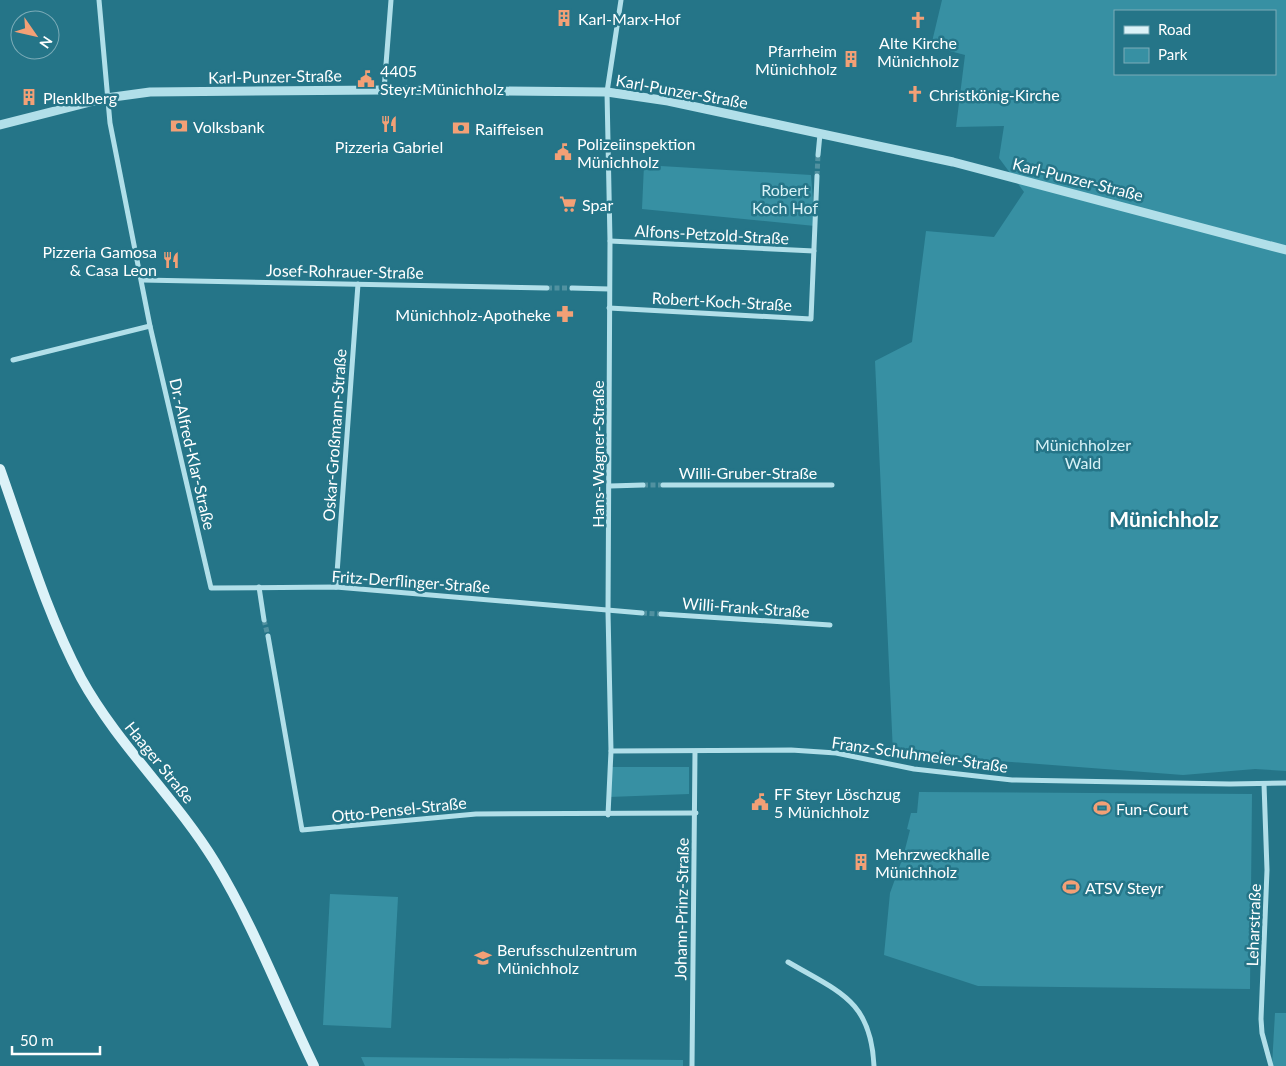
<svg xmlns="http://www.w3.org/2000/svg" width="1286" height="1066" font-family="Lato,sans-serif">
<rect width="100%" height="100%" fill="#257588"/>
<g fill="#3790a3" fill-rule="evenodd">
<path d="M942,0H1286V771L1255,769L1183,775L893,753L875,361L912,342L926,231L994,237L1024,192L999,158L1004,126L956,127L965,55L931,46ZM1115,11H1275V74H1115Z"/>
<polygon points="644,165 811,175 815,226 642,209"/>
<polygon points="609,767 689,767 689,794 609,797"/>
<polygon points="919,792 1252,794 1250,989 978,986 884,955 890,893 903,857 910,830 907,829 911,813 917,813"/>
<polygon points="330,894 398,897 391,1028 323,1025"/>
<polygon points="1275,1013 1286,1013 1286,1066 1272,1066"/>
<polygon points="361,1057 683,1060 683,1066 365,1066"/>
</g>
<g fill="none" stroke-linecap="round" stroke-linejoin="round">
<g stroke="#5191a0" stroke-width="5" stroke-dasharray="5 2.5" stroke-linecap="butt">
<polyline points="817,176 818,155"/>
<polyline points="547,288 572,288"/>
<polyline points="643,485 663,485"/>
<polyline points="642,613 661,614"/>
<polyline points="264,620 268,636"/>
</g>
<g stroke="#b1dfe9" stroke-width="5">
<polyline points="99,0 110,123 150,326 211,588 336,587 642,613"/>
<polyline points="384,90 391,0"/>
<polyline points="818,155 820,134"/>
<polyline points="610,241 814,251"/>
<polyline points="142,280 547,288"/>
<polyline points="572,288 609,289"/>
<polyline points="609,308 811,319 817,176"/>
<polyline points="13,360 150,326"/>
<polyline points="663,485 832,485"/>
<polyline points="610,486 643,485"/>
<polyline points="259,587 264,620"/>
<polyline points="336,587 358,284"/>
<polyline points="661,614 830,625"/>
<polyline points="268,636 302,830 476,814 696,813"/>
<polyline points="611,751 791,750 836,753 914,769 1012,780 1230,784 1286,783"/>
<polyline points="1264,784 1267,870 1261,1019 1262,1033 1271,1066"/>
<polyline points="608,815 611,751 608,612 610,241 607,92 621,0"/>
<path d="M788,962C839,992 871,1000 874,1066"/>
<polyline points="692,1066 695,752"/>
</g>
<polyline stroke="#b1dfe9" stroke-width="9" points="0,125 106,98 150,92 384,90 607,92 668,101 953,162 1286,250"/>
<path stroke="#dcf2f8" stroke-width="10" d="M0,469C25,539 46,612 81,678C118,745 175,797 215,862C254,926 281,998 314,1066"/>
</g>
<defs>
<g id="building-bare" transform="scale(1.35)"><path d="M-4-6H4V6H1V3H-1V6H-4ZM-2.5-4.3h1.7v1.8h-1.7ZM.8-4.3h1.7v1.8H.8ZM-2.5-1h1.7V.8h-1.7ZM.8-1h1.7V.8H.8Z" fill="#f3a076" stroke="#257588" stroke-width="2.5" paint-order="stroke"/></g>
<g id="church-bare" transform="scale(1.35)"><path d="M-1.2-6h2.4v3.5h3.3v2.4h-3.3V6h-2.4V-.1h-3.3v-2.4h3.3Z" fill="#f3a076" stroke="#257588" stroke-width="2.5" paint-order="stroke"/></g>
<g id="civic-bare" transform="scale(1.35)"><path d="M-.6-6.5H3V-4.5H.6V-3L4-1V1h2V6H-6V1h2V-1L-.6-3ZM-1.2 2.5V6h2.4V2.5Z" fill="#f3a076" stroke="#257588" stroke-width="2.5" paint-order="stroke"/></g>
<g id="restaurant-bare" transform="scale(1.35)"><path d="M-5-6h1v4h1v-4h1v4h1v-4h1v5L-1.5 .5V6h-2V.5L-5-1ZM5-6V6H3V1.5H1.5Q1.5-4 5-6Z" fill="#f3a076" stroke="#257588" stroke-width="2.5" paint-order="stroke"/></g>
<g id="bank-bare" transform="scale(1.35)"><path d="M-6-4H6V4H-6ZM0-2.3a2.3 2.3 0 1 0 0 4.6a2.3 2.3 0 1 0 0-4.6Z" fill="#f3a076" stroke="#257588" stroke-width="2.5" paint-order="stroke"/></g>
<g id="supermarket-bare" transform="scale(1.35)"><path d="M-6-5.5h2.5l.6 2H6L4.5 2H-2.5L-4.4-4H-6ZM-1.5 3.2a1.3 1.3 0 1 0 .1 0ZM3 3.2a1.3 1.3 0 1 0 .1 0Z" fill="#f3a076" stroke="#257588" stroke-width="2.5" paint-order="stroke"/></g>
<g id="pharmacy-bare" transform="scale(1.35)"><path d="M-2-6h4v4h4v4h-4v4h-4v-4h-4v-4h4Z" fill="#f3a076" stroke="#257588" stroke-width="2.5" paint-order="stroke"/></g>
<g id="stadium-bare" transform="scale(1.35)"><path d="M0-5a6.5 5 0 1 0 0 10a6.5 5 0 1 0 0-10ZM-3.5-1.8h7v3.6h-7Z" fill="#f3a076" stroke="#257588" stroke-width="2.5" paint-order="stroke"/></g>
<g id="school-bare" transform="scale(1.35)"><path d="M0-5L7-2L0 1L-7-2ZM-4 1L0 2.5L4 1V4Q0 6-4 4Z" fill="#f3a076" stroke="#257588" stroke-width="2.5" paint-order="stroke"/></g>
</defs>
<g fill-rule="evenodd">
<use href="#building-bare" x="564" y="18"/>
<use href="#church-bare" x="918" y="20"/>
<use href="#building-bare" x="851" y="59"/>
<use href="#civic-bare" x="366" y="79"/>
<use href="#church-bare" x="915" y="94"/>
<use href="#building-bare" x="29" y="97"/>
<use href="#restaurant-bare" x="389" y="124"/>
<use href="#bank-bare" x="179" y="126"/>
<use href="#bank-bare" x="461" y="128"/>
<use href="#civic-bare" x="563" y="152"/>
<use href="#supermarket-bare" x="568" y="204"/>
<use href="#restaurant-bare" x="171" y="260"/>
<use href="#pharmacy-bare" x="565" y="314"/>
<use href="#civic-bare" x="760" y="802"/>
<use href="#stadium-bare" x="1102" y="808"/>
<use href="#building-bare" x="861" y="862"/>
<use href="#stadium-bare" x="1071" y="887"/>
<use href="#school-bare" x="483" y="958"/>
</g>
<g text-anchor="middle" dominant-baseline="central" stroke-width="5" stroke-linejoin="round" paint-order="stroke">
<g font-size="16" fill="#fff" stroke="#257588" text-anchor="start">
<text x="578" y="18">Karl-Marx-Hof</text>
<text x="918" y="42" text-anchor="middle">Alte Kirche<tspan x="918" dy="18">Münichholz</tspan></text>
<text x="837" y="50" text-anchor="end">Pfarrheim<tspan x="837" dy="18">Münichholz</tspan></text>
<text x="380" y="70">4405<tspan x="380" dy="18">Steyr-Münichholz</tspan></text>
<text x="929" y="94">Christkönig-Kirche</text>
<text x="43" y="97">Plenklberg</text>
<text x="193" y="126">Volksbank</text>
<text x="475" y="128">Raiffeisen</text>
<text x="577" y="143">Polizeiinspektion<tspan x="577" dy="18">Münichholz</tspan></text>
<text x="389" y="146" text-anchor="middle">Pizzeria Gabriel</text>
<text x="582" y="204">Spar</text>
<text x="157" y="251" text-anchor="end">Pizzeria Gamosa<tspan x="157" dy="18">&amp; Casa Leon</tspan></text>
<text x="551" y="314" text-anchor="end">Münichholz-Apotheke</text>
<text x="774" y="793">FF Steyr Löschzug<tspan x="774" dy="18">5 Münichholz</tspan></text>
<text x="1116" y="808">Fun-Court</text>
<text x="875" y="853">Mehrzweckhalle<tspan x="875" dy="18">Münichholz</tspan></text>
<text x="1085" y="887">ATSV Steyr</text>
<text x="497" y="949">Berufsschulzentrum<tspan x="497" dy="18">Münichholz</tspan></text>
</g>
<g font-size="16" fill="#fff" stroke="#257588">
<text transform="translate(275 76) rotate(-1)">Karl-Punzer-Straße</text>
<text transform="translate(682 91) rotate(10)">Karl-Punzer-Straße</text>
<text transform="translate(1078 179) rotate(14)">Karl-Punzer-Straße</text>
<text transform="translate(712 234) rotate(3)">Alfons-Petzold-Straße</text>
<text transform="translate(345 271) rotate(1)">Josef-Rohrauer-Straße</text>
<text transform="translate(722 301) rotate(3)">Robert-Koch-Straße</text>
<text transform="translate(334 435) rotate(-86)">Oskar-Großmann-Straße</text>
<text transform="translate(193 454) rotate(77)">Dr.-Alfred-Klar-Straße</text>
<text transform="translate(597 454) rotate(-90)">Hans-Wagner-Straße</text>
<text x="748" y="472">Willi-Gruber-Straße</text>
<text transform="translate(411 581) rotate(4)">Fritz-Derflinger-Straße</text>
<text transform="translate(746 607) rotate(4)">Willi-Frank-Straße</text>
<text transform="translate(920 754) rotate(8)">Franz-Schuhmeier-Straße</text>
<text transform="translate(160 762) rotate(51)">Haager Straße</text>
<text transform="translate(399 809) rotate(-6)">Otto-Pensel-Straße</text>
<text transform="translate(681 909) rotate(-89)">Johann-Prinz-Straße</text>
<text transform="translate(1253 925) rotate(-88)">Leharstraße</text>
</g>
<g font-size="16" fill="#d7f2f7" stroke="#257588">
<text x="785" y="189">Robert<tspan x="785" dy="18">Koch Hof</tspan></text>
<text x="1083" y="444">Münichholzer<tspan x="1083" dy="18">Wald</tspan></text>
</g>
<g font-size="21" font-weight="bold" fill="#fff" stroke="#257588">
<text x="1164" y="518">Münichholz</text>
</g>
</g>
<rect x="1114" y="10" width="162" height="65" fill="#257588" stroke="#7cacb8"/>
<rect x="1124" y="26" width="25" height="8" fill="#dcf2f8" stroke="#7cacb8"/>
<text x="1158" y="35" font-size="15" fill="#ffffff">Road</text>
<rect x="1124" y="48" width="25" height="15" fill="#3790a3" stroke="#7cacb8"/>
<text x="1158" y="60" font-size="15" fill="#ffffff">Park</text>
<g transform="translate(35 35) rotate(124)"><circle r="24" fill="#257588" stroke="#7cacb8"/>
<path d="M0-4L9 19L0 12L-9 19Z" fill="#f3a076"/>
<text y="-8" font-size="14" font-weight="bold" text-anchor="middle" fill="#ffffff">N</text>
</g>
<path d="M12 1046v8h88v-8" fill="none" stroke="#ffffff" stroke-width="2.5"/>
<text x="20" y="1046" font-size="15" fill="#ffffff" stroke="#257588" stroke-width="4" paint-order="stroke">50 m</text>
</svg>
